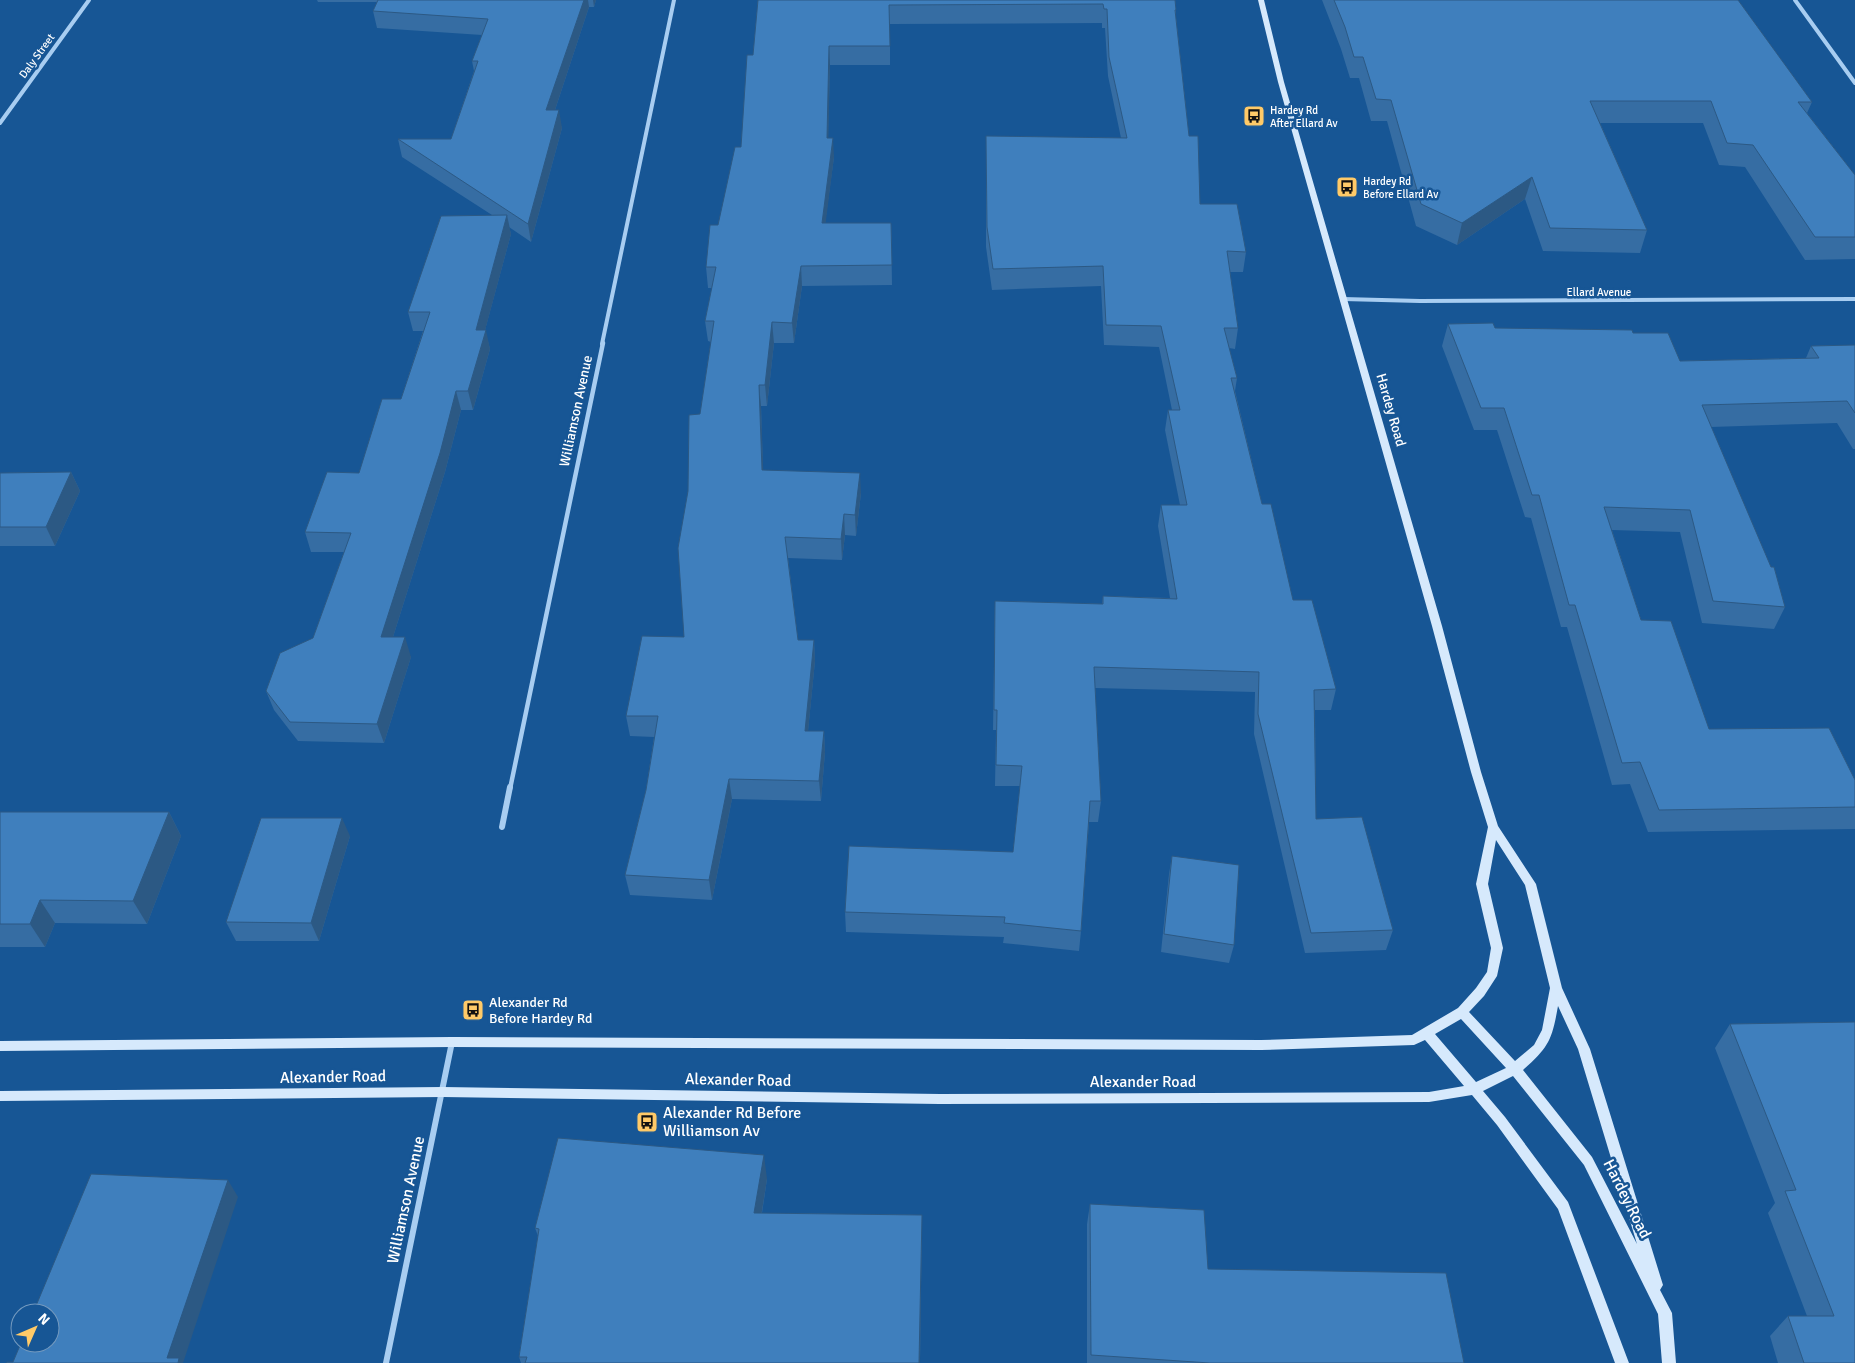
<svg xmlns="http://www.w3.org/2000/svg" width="1855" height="1363" font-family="Signika,sans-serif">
<rect width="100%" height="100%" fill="#175695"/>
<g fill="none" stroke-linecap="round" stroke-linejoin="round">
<g stroke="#a8cdf1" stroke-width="4">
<polyline points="1795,0 1855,83"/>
<polyline points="0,123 89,0"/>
<polyline points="1343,299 1420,301 1855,299"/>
<polyline points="602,344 674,0"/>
</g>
<polyline stroke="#a8cdf1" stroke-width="4.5" points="510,789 603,343"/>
<g stroke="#a8cdf1" stroke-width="6">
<polyline points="502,827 510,787"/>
<polyline points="386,1363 452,1042"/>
</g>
<path fill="#d6e9fc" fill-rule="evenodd" d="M1258,0H1264L1284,82L1442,626L1481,772L1498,826L1536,884L1562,988L1590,1049L1663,1285L1660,1290L1672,1313L1676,1363H1662L1658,1314L1584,1165L1513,1076L1483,1091L1505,1117L1568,1202L1629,1363H1615L1558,1209L1497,1125L1472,1095L1429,1102L940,1104L443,1097L0,1101V1091L443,1087L940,1094L1429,1092L1464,1086L1425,1040L1414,1045L1261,1050L452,1047L0,1051V1041L452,1037L1261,1040L1412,1035L1458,1008L1476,988L1487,972L1491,948L1476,884L1488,827L1471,772L1432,626L1278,82ZM1496,840L1525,885L1550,988L1542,1030L1534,1045L1515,1061L1469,1012L1484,996L1497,976L1503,948L1488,884ZM1558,1006L1578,1049L1637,1244L1592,1157L1523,1070C1549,1047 1552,1040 1558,1006ZM1461,1019L1506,1068L1476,1082L1435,1034Z"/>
</g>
<g fill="#366da3">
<polygon points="317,0 596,0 594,7 589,7 555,110 562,128 531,242 509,227 511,234 485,330 490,349 473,410 461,410 445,472 393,637 411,657 384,743 298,741 274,710 266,691 313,638 344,552 311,552 305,532 359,473 401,399 423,331 413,331 408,312 492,215 402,157 398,139 451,139 474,71 472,61 482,35 377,28 373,11 377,2 318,2"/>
<polygon points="758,0 1175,0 1176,10 1176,18 1189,136 1200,204 1246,252 1243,272 1230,272 1238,328 1235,349 1229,348 1237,378 1235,391 1262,504 1293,600 1336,689 1331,710 1315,710 1316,819 1393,930 1386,950 1305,953 1254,734 1255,692 1095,688 1101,801 1098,822 1089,822 1081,931 1079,951 1003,943 1004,937 846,932 845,912 1013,852 1020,786 995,786 996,730 993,730 995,601 1102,604 1103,596 1170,598 1158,526 1161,505 1180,505 1165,430 1168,410 1172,410 1159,347 1104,345 1101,286 992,290 986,247 986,136 1121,138 1108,76 1105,28 1102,28 1102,23 890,24 890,65 830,65 828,138 834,157 825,223 891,223 892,285 802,286 794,343 774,343 767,406 761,406 763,470 861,493 856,536 845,535 842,560 788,558 798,640 814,640 815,661 808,731 824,731 825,752 821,801 732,799 712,900 630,895 625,875 646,790 654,737 630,736 626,716 684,637 700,414 711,342 708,341 705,321 712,288 708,288 706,267 741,147 753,55"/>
<polygon points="1322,0 1738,0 1812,102 1807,113 1855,175 1855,259 1805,260 1745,167 1719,165 1703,123 1600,123 1647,230 1640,253 1543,251 1525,199 1457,245 1416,226 1387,121 1371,121 1359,78 1350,78 1341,49"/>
<polygon points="1448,324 1495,328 1633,333 1680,361 1806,358 1811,346 1855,345 1855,449 1853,449 1837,423 1711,427 1785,607 1774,629 1702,623 1680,532 1612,530 1641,620 1709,729 1855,780 1855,829 1648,832 1630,784 1612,785 1567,627 1561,627 1531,518 1525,517 1497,430 1474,430 1442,346"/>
<polygon points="71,472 80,491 55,546 0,546 0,473"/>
<polygon points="0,812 169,812 181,836 147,924 55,923 45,947 0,947"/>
<polygon points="350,836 319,941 236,941 226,922"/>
<polygon points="1172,856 1234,945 1229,963 1161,952 1169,874"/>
<polygon points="1855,1022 1855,1363 1778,1363 1770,1336 1788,1316 1807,1316 1768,1213 1775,1203 1715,1048 1730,1024"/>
<polygon points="767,1179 762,1213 922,1215 920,1363 521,1363 519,1357 538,1236 535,1228"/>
<polygon points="1090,1204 1208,1269 1464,1363 1087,1363 1087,1224"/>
</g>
<g fill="#2c5984">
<polygon points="584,0 588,0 589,7 549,128 546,110"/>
<polygon points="593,0 596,0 594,7"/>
<polygon points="829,46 830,65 828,157 827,138"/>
<polygon points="559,110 562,128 531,242 528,224"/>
<polygon points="833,138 834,157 823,244 822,223"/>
<polygon points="1532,177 1525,199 1457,245 1462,223"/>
<polygon points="507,215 511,234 480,349 476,330"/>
<polygon points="801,266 802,286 794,343 792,323"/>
<polygon points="772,322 774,343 767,406 765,385"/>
<polygon points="486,330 490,349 473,410 468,391"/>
<polygon points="759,385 761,406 764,491 762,470"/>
<polygon points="456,391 461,410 445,472 387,656 381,637"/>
<polygon points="71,472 80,491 55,546 46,527"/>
<polygon points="860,473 861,493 856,536 855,515"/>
<polygon points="844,514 845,535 842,560 841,539"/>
<polygon points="405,637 411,657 384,743 377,724"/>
<polygon points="814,640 815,661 806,752 805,731"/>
<polygon points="824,731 825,752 821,801 819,781"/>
<polygon points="729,779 732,799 712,900 709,880"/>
<polygon points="169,812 181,836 147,924 133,901"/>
<polygon points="342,818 350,836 319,941 311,923"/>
<polygon points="40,900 55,923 45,947 30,924"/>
<polygon points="764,1155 767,1179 758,1236 754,1213"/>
<polygon points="228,1180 238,1197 183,1363 171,1363 167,1358"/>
<polygon points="922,1215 920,1363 919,1363"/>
</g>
<g fill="#3f7fbd" stroke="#2c5984">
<polygon points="378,0 584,0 546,110 559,110 528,224 398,139 451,139 478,61 472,61 488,19 373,11"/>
<polygon points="758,0 1175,0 1176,10 1175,10 1189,136 1198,136 1200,204 1237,204 1246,252 1227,251 1238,328 1224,328 1237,378 1231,378 1262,504 1271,504 1293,600 1312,600 1336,689 1314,690 1316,819 1362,817 1393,930 1311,933 1258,714 1259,672 1094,667 1101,801 1090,801 1081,931 1004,923 1005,917 845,912 849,846 1013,852 1022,766 996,765 997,710 994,710 995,601 1103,604 1103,596 1177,599 1161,505 1187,505 1168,410 1180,410 1161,326 1106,325 1103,266 993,269 987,227 986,136 1127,138 1109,57 1107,9 1104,9 1103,4 889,5 890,46 829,46 827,138 833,138 822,223 891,223 892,265 801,266 792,323 772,322 765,385 759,385 762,470 860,473 855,515 844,514 841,539 785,537 798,640 814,640 805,731 824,731 819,781 729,779 709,880 625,875 646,790 658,716 626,716 642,636 684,637 678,548 688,491 689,415 700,414 714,321 705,321 716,267 706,267 710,225 718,225 735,147 741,147 747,55 753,55"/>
<polygon points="1334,0 1738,0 1812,102 1798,102 1855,175 1855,237 1815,237 1753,145 1727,143 1711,101 1590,101 1647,230 1550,228 1532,177 1462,223 1421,204 1391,100 1376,99 1363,57 1354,57 1345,27"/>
<polygon points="507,215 476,330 486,330 468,391 456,391 440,453 381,637 405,637 377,724 290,722 266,691 280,653 313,638 351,533 305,532 327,472 359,473 382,399 401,399 430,312 408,312 441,216"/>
<polygon points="1493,323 1495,328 1632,330 1633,333 1668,333 1680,361 1819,358 1811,346 1855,345 1855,413 1847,401 1702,405 1771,567 1774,567 1785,607 1713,601 1690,510 1604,507 1641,620 1671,621 1709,729 1829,728 1855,780 1855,807 1659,810 1640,762 1622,763 1575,605 1569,605 1539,495 1532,495 1504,408 1481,408 1448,324"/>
<polygon points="71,472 46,527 0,527 0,473"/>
<polygon points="0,812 169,812 133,901 40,900 30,924 0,924"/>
<polygon points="261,818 342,818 311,923 226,922"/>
<polygon points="1172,856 1239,865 1234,945 1164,934"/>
<polygon points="1855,1022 1855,1363 1804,1363 1788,1316 1834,1316 1785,1191 1796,1190 1730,1024"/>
<polygon points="558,1138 764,1155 754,1213 922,1215 919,1363 525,1363 527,1357 519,1357 539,1229 535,1228"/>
<polygon points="91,1174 228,1180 167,1358 179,1358 178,1363 6,1363 7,1362 13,1362 21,1343 50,1343 50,1313 33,1313"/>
<polygon points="1090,1204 1204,1210 1208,1269 1446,1273 1464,1363 1210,1363 1091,1355"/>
</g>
<defs>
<g id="bus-square" transform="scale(1.125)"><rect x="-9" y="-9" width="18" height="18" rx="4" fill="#ffca68" stroke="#175695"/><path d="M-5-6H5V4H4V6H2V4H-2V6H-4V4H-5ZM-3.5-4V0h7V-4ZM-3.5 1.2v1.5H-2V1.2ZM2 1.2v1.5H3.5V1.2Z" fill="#111"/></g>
</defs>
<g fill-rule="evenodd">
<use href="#bus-square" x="1254" y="116"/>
<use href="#bus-square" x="1347" y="187"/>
<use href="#bus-square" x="473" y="1010"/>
<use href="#bus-square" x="647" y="1122"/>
</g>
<g text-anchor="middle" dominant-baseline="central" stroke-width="5" stroke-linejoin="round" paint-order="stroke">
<g font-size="11" fill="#fff" stroke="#175695">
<text transform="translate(37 56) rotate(-54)">Daly Street</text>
<text x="1599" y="292">Ellard Avenue</text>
</g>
<g font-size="11" fill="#fff" stroke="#175695" text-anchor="start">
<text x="1270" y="110">Hardey Rd<tspan x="1270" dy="13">After Ellard Av</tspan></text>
<text x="1363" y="181">Hardey Rd<tspan x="1363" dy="13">Before Ellard Av</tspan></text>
</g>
<g font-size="14" fill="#fff" stroke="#175695">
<text transform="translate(1391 410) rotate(74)">Hardey Road</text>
<text transform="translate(576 411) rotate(-78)">Williamson Avenue</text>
</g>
<g font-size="14" fill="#fff" stroke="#175695" text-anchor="start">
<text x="489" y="1002">Alexander Rd<tspan x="489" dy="16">Before Hardey Rd</tspan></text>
</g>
<g font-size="16" fill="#fff" stroke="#175695">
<text transform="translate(333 1077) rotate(-1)">Alexander Road</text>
<text transform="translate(738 1080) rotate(1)">Alexander Road</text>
<text x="1143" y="1082">Alexander Road</text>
<text transform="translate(1627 1199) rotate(63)">Hardey Road</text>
<text transform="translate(406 1200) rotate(-78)">Williamson Avenue</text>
</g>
<g font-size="16" fill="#fff" stroke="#175695" text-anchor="start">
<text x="663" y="1113">Alexander Rd Before<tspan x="663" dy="18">Williamson Av</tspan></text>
</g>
</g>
<g transform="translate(35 1328) rotate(45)"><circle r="24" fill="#175695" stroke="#749abf"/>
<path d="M0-4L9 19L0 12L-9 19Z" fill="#ffca68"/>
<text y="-8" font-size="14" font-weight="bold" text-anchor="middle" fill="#ffffff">N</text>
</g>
</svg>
